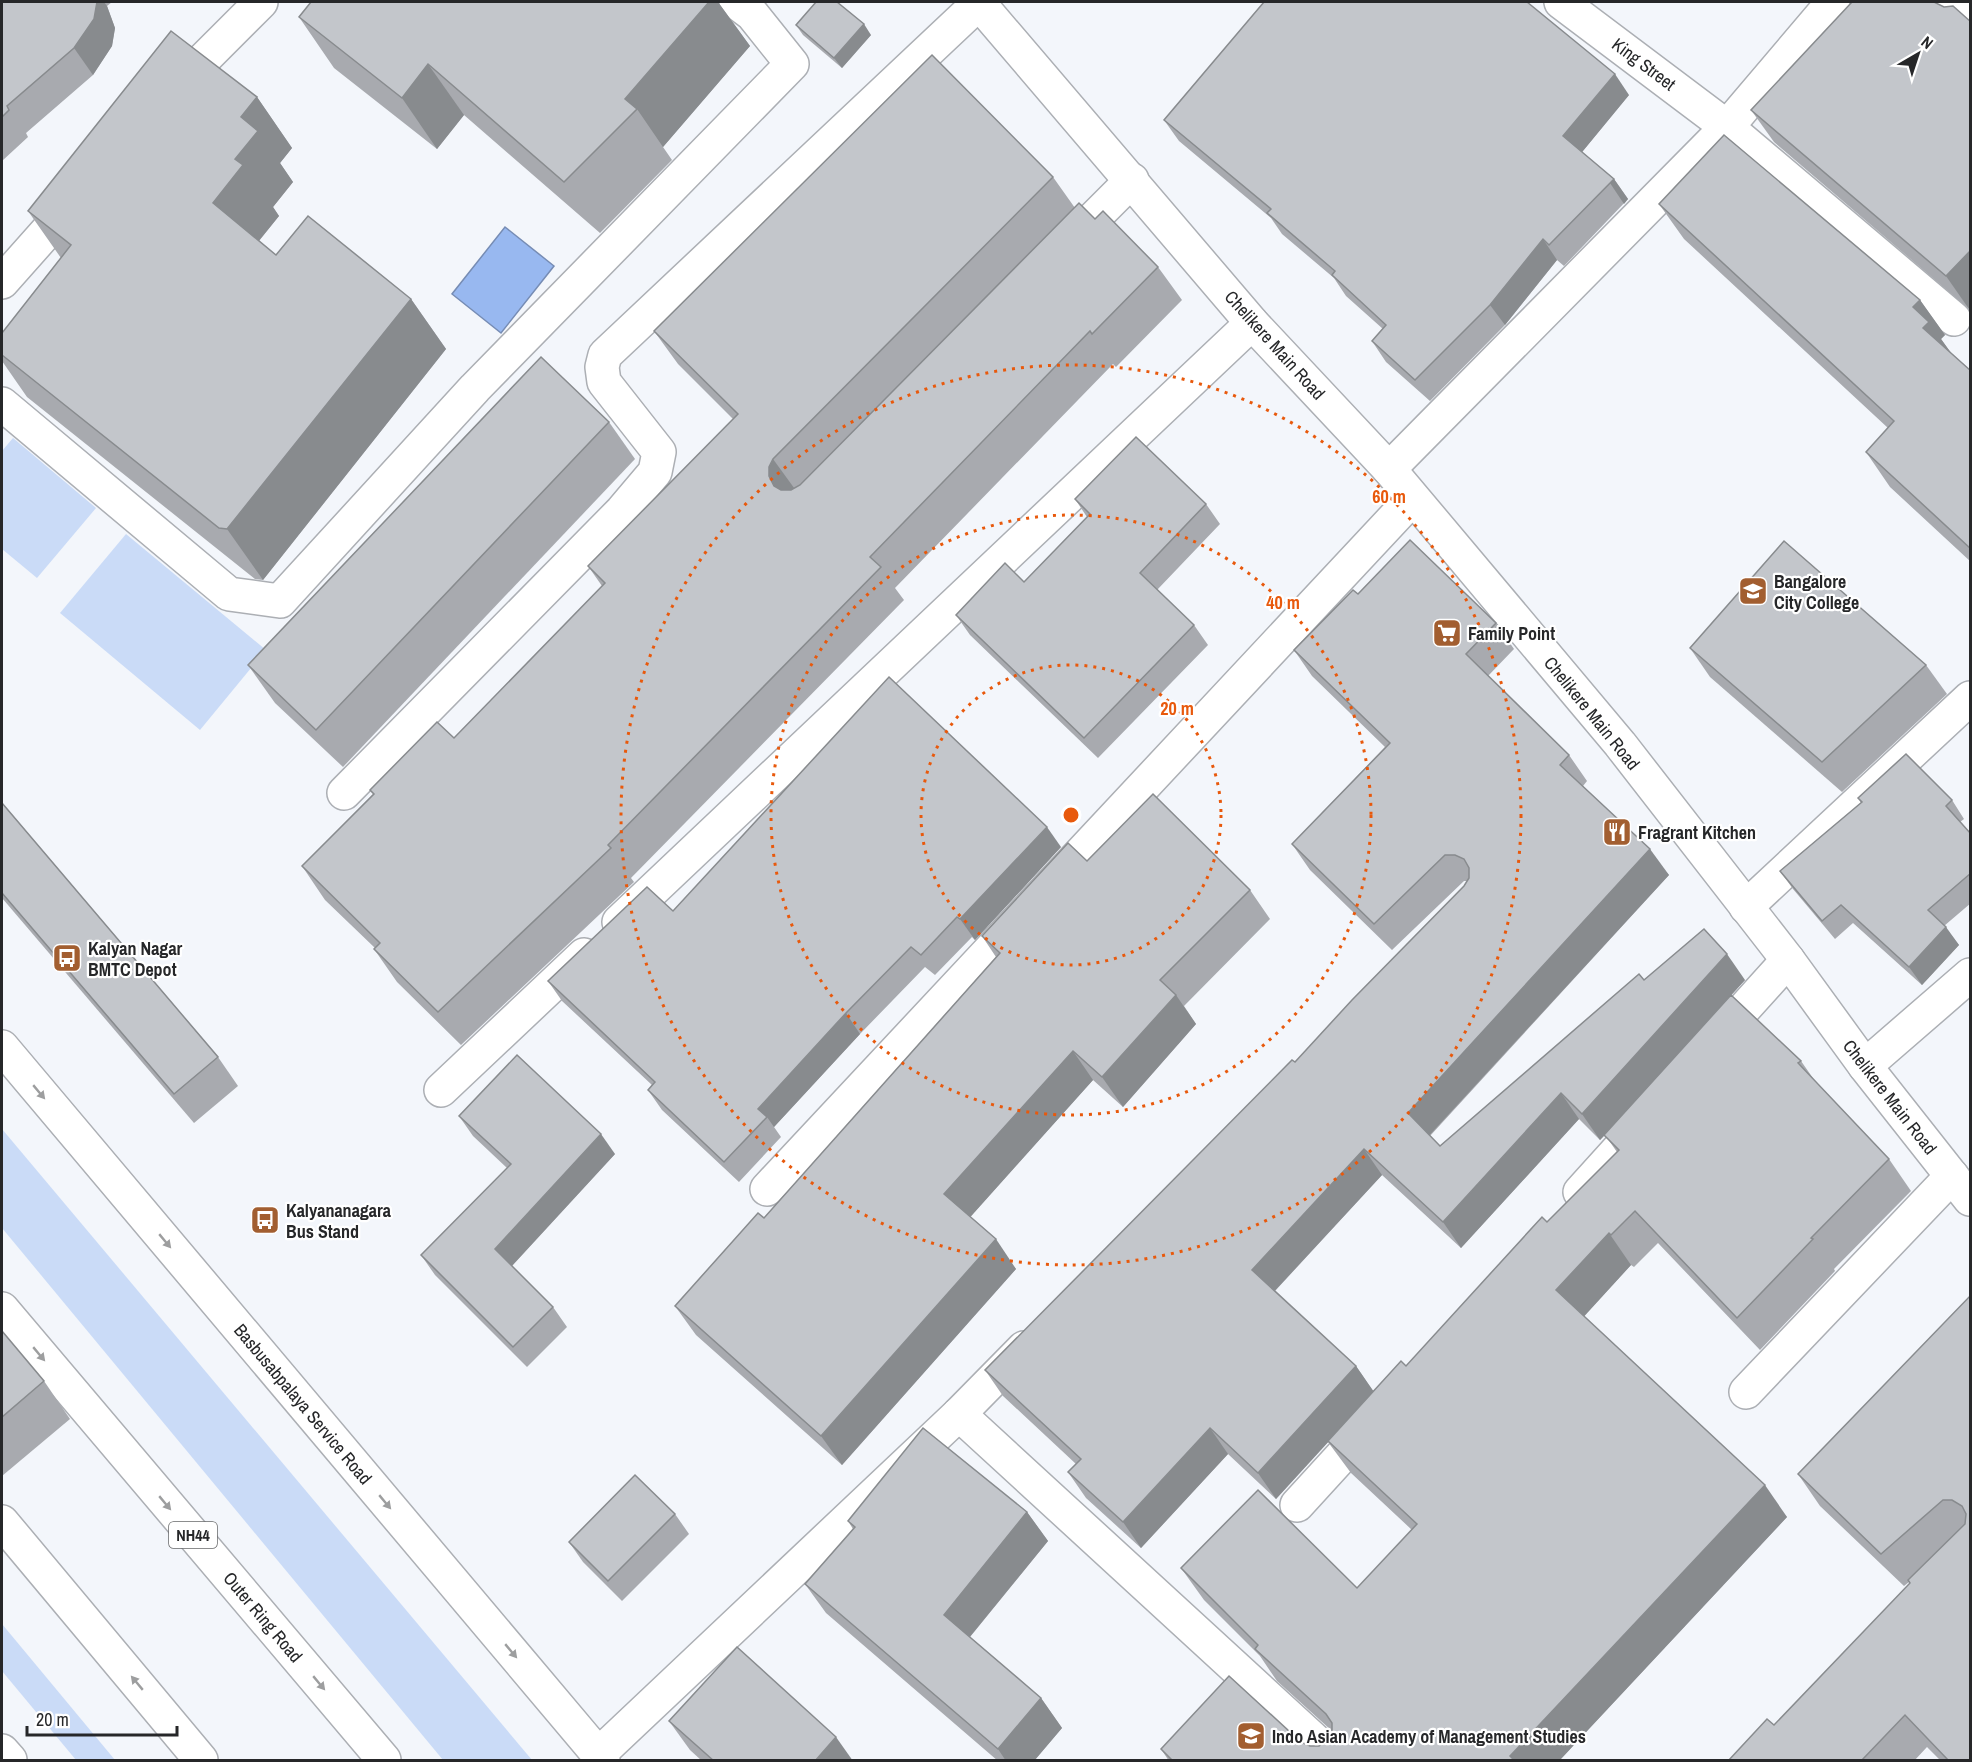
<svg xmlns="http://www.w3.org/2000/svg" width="1972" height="1762" font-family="'Archivo Narrow',sans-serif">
<rect width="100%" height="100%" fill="#f3f6fb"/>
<g fill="#cadbf7">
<polygon points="13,438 96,508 37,578 2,549 2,451"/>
<polygon points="126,534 266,650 200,730 60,613"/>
<polygon points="2,1129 532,1760 443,1760 2,1228"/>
<polygon points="2,1624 115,1760 76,1760 2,1671"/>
</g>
<polygon fill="#98b8f0" stroke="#768cb4" stroke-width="1.5" points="505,227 554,266 501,333 452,294"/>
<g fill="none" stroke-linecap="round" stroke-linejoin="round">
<g stroke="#acafb4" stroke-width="36">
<g id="minor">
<polyline points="978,2 1252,323 1389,469 1620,744 1788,960 1865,1066 1970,1199"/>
<polyline points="1561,2 1727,127 1954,319"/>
<polyline points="1948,2 1970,21"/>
<polyline points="175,88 261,2"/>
<polyline points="1063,249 1132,180"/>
<polyline points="2,282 74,201"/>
<polyline points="2,404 229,594 280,601 475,388 792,64 752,14 736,2"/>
<polyline points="1389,469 1727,127 1833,2"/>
<polyline points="344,793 622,511 655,472 659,452 604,382 602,367 605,355 980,2"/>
<polyline points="1746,907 1970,698"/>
<polyline points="619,922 1252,323"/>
<polyline points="1714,1042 1788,960"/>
<polyline points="2,1047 603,1760"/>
<polyline points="1865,1066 1970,975"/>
<polyline points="441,1090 584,955"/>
<polyline points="767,1189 1412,499"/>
<polyline points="1580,1192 1646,1119"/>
<polyline points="1746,1392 1952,1176"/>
<polyline points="959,1414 1336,1760"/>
<polyline points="1297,1505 1371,1424"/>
<polyline points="2,1751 10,1760"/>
<polyline points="598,1755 959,1414 1024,1348"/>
</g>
</g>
<g stroke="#acafb4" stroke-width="36">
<g id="highway">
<polyline points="2,1309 384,1760"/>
<polyline points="2,1522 201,1760"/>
</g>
</g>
<use href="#minor" stroke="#fff" stroke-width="33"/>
<use href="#highway" stroke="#fff" stroke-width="33"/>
</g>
<g fill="#a8aaaf" fill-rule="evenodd">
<polygon points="2,2 112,2 107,6 115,28 112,46 93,75 26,133 28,137 2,161"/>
<polygon points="311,2 718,2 750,46 663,147 672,160 600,233 464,115 437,149 334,68 299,17"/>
<polygon points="1971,22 1971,307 1969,309 1774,142 1751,110"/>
<polygon points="796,25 871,35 842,68 803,35"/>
<polygon points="1629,95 1582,152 1614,179 1628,199 1564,266 1557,260 1505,325 1430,401 1386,362 1372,341 1383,329 1346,296 1334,278 1282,234 1271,218 1179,141 1164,120"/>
<polygon points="257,97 292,148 280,163 293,182 273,207 279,216 259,241 276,255 411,299 446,349 263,580 255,579 27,397 2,361 2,333 61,258 28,211"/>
<polygon points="1053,177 1075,208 1095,219 1158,267 1182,300 1116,367 1113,364 895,588 904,600 631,878 634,882 461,1045 397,982 374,949 375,948 325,900 302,866 373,794 370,790 454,738 602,586 588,566 733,419 678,364 654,331"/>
<polygon points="1659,204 1920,300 1945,335 1941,339 1951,353 1971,371 1971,562 1890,487 1866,452 1888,428 1684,239"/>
<polygon points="609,422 635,459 343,767 275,703 248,665"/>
<polygon points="1075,499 1206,504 1220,524 1157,590 1194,625 1208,645 1098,758 970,635 956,615 1024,582 1087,517"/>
<path d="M1358,594L1496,623L1514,649L1488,676L1569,755L1587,781L1583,786L1669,875L1430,1136L1440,1146L1644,980H1745L1731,995L1801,1061L1815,1081L1889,1159L1911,1191L1834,1269L1835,1271L1760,1350L1658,1243L1634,1267L1631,1265L1584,1316L1787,1517L1559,1761H1169L1161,1749L1301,1742L1310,1746H1319L1328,1740L1332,1731L1277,1681L1260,1656L1204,1600L1181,1568L1357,1588L1412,1530L1351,1473L1328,1442L1276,1499L1228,1454L1141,1548L1086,1498L1068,1472L1076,1464L1003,1396L985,1370L1295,1062L1464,886L1467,881H1464L1392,950L1310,870L1292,844L1385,747L1312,676L1294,650ZM1579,1119L1600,1140L1605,1135L1617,1152L1547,1222L1406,1366L1373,1391L1356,1366L1275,1291L1382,1175L1461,1248Z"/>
<polygon points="1690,648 1926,665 1947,694 1842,792 1710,677"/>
<polygon points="1858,798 1952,800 1964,819 1960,822 1971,834 1971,903 1944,926 1959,945 1922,985 1853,923 1835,939 1793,889 1780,871 1861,803"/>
<polygon points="2,803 218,1057 238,1086 194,1123 2,898"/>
<polygon points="1061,847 975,940 972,937 935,975 925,967 860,1034 774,1127 781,1137 739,1182 662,1110 648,1090 652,1085 562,1001 548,981 673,911"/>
<polygon points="1087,861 1250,890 1270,919 1184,1006 1196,1024 1123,1107 1093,1080 970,1217 1016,1269 842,1465 696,1335 675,1306 764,1218 996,957 982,936"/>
<polygon points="459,1116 615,1154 512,1266 553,1307 567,1327 527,1367 435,1275 421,1255 507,1168 473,1136"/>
<polygon points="1971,1295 1971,1761 1941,1761 1927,1747 1914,1761 1728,1761 1774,1725 1910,1583 1909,1582 1904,1586 1820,1506 1798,1474"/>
<polygon points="2,1331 44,1381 70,1419 2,1476"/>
<polygon points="1027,1512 1048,1541 970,1637 1041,1698 1062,1728 1034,1761 998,1761 826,1613 805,1584 853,1529 848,1521"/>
<polygon points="675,1514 689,1534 622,1601 583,1562 569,1542"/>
<polygon points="669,1721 853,1761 702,1761 690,1750"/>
</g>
<g fill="#888b8e">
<polygon points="97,2 104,2 107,6 115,28 112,46 93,75 74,48"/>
<polygon points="709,2 718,2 750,46 663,147 637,109 625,99"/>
<polygon points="864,24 871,35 842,68 834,58"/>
<polygon points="428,64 464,115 437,149 402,98"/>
<polygon points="1615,74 1629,95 1578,157 1563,136"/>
<polygon points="257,97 292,148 280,163 293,182 273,207 279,216 248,254 213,203 235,159 241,117"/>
<polygon points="1614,179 1628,199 1624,204 1610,183"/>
<polygon points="1543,239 1557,260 1505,325 1490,305"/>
<polygon points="1971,250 1971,307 1969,309 1946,276"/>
<polygon points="411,299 446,349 263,580 227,529"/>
<polygon points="1920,300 1945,335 1941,339 1954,357 1923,328 1913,307"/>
<polygon points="773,459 797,492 792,500 774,486 769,476 769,467"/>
<polygon points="1047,827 1061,847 975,940 960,919"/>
<polygon points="1650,849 1669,875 1426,1139 1408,1113"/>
<polygon points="1946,927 1959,945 1922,985 1909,967"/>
<polygon points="1727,954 1745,980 1600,1140 1582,1114"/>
<polygon points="1176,995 1196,1024 1123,1107 1102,1077"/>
<polygon points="846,1013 860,1034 774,1127 767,1117 758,1109"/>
<polygon points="1073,1051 1093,1080 965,1223 944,1194"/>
<polygon points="1561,1093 1579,1119 1461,1248 1443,1222"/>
<polygon points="601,1134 615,1154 509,1269 495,1249"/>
<polygon points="1364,1149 1382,1175 1270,1296 1252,1270"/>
<polygon points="1609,1233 1631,1265 1579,1322 1556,1290"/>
<polygon points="996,1239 1016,1269 842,1465 821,1436"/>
<polygon points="1356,1366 1374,1392 1276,1499 1258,1473"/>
<polygon points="1210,1428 1228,1454 1141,1548 1123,1522"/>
<polygon points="1765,1485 1787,1517 1559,1761 1513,1761 1510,1756"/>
<polygon points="1027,1512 1048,1541 964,1644 944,1615"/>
<polygon points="1041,1698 1062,1728 1034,1761 1006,1761 998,1749"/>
<polygon points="836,1737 853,1761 815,1761"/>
</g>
<g fill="#c3c6cb" stroke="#888b8e" stroke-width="1.5">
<polygon points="2,2 97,2 94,19 74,48 7,106 9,110 2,117"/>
<polygon points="311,2 709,2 625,99 637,109 564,182 428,64 402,98 299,17"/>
<polygon points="816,2 837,2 864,24 834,58 796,25"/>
<polygon points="1264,2 1527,2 1615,74 1563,136 1614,179 1549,245 1543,239 1490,305 1415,380 1372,341 1386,325 1332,275 1335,271 1267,213 1271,209 1164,120"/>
<polygon points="1852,2 1934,2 1944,7 1953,6 1971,22 1971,250 1946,276 1751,110"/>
<polygon points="171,31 257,97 241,117 258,131 235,159 243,165 213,203 276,255 308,216 411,299 227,529 219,528 2,355 2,333 71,245 28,211"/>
<polygon points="932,55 1053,177 773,459 769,467 769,476 774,486 781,490 791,490 800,485 1079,203 1095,219 1103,211 1158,267 1092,334 1090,331 870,557 881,567 608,845 611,848 438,1012 374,949 380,943 302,866 374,794 370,790 437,722 454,738 605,583 588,566 738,414 654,331"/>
<polygon points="1724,135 1920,300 1913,307 1929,322 1923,328 1971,371 1971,549 1866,452 1894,421 1659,204"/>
<polygon points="541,357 609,422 316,730 248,665"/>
<polygon points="1136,437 1206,504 1140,573 1194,625 1084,738 956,615 1005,563 1024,582 1090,514 1075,499"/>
<polygon points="1410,540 1496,623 1466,654 1569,755 1560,765 1650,849 1408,1113 1440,1146 1639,974 1644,980 1704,929 1727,954 1582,1114 1561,1093 1443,1222 1364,1149 1252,1270 1356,1366 1258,1473 1210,1428 1123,1522 1068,1472 1081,1459 985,1370 1292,1060 1295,1062 1352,1000 1464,886 1469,878 1469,868 1464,859 1455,855 1445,855 1374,924 1292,844 1390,743 1294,650 1353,590 1358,594"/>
<polygon points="1784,541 1926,665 1822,762 1690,648"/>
<polygon points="889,677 1047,827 960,919 957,917 921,955 911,947 846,1013 758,1109 767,1117 724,1162 648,1090 655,1082 548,981 647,887 673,911"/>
<polygon points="1906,754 1952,800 1946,806 1971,834 1971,873 1928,910 1946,927 1909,967 1841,905 1822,921 1780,871 1862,802 1858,798"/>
<polygon points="1153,794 1250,890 1160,980 1176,995 1102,1077 1073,1051 944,1194 996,1239 821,1436 675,1306 758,1213 764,1218 1000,953 982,936 1068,843 1087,861"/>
<polygon points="2,803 218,1057 174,1094 2,893"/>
<polygon points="1731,995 1801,1061 1798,1063 1889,1159 1811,1238 1813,1239 1737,1318 1635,1211 1611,1235 1609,1233 1556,1290 1765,1485 1510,1756 1515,1761 1173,1761 1161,1749 1229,1676 1301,1742 1310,1746 1319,1746 1328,1740 1332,1731 1332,1723 1326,1714 1255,1649 1258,1645 1181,1568 1258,1490 1357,1588 1417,1524 1328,1441 1401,1361 1406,1366 1542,1217 1547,1222 1619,1150 1604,1135"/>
<polygon points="517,1055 601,1134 495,1249 553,1307 513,1347 421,1255 511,1164 459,1116"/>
<polygon points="1971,1295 1971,1761 1949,1761 1905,1715 1861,1761 1728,1761 1767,1719 1774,1725 1910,1583 1908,1580 1965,1524 1966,1514 1962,1506 1952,1500 1943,1500 1881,1554 1798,1474"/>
<polygon points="2,1331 44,1381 2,1417"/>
<polygon points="923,1428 1027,1512 944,1615 1041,1698 998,1749 805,1584 855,1527 848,1521"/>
<polygon points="635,1475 675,1514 608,1581 569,1542"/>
<polygon points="737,1647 836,1737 815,1761 714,1761 669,1721"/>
</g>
<defs><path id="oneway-solid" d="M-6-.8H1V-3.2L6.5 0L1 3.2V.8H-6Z" transform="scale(1.5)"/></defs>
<g fill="#9d9e9f">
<use href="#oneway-solid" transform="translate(39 1092) rotate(50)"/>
<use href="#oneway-solid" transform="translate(165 1241) rotate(50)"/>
<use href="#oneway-solid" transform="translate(39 1354) rotate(50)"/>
<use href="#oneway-solid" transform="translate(385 1502) rotate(50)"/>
<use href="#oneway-solid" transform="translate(165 1503) rotate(50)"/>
<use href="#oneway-solid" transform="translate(511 1651) rotate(50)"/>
<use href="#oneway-solid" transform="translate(137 1683) rotate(-130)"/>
<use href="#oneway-solid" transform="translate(319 1683) rotate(50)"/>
</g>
<g fill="none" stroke="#e8590c" stroke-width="3" stroke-dasharray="3 6">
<circle cx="1071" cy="815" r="150"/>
<circle cx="1071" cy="815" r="300"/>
<circle cx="1071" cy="815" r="450"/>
</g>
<defs>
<g id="university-square" transform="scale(1.5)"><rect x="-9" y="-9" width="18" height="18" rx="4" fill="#a25e30" stroke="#fff"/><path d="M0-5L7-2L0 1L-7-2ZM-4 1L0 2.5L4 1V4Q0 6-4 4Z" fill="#fff"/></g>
<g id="supermarket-square" transform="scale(1.5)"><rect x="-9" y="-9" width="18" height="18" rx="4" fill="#a25e30" stroke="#fff"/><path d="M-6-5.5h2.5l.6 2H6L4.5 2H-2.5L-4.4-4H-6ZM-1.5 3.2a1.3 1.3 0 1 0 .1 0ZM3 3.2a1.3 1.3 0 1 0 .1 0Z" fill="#fff"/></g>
<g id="restaurant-square" transform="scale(1.5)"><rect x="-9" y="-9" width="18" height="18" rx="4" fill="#a25e30" stroke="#fff"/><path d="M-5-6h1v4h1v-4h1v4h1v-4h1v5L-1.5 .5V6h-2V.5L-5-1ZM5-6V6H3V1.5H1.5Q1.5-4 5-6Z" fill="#fff"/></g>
<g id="bus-square" transform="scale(1.5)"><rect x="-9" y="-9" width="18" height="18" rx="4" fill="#a25e30" stroke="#fff"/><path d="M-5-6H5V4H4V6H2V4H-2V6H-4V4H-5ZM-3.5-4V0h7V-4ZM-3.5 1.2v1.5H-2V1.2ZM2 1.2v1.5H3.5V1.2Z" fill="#fff"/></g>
</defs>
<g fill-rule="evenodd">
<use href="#university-square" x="1753" y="591"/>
<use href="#supermarket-square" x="1447" y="633"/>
<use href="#restaurant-square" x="1617" y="832"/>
<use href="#bus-square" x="67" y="958"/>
<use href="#bus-square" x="265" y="1220"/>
<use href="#university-square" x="1251" y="1736"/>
</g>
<g text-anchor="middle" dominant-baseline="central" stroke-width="4.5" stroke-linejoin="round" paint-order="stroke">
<rect fill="#fff" stroke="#676869" stroke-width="1.5" x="169" y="1522" width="48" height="26" rx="4.5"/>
<g font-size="16" font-weight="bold" fill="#262729">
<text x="193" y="1535">NH44</text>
</g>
<g font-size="18" fill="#262729" stroke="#fff">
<text transform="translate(1644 64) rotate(37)">King Street</text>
<text transform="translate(1275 345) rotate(48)">Chelikere Main Road</text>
<text transform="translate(1592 713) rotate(51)">Chelikere Main Road</text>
<text transform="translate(1890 1097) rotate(52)">Chelikere Main Road</text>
<text transform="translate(303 1404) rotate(50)">Basbusabpalaya Service Road</text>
<text transform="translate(263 1617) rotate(50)">Outer Ring Road</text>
</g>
<g font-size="18" font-weight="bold" fill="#262729" stroke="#fff" text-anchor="start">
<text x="1774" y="581">Bangalore<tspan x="1774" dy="21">City College</tspan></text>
<text x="1468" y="633">Family Point</text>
<text x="1638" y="832">Fragrant Kitchen</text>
<text x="88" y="948">Kalyan Nagar<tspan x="88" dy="21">BMTC Depot</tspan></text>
<text x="286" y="1210">Kalyananagara<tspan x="286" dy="21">Bus Stand</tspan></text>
<text x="1272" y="1736">Indo Asian Academy of Management Studies</text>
</g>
</g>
<circle cx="1071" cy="815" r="9" fill="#e8590c" stroke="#fff" stroke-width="3"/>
<g font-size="18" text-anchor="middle" font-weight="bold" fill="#e8590c" stroke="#fff" stroke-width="4.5" stroke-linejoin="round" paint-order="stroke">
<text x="1389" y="503">60 m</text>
<text x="1283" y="609">40 m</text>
<text x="1177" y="715">20 m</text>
</g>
<rect width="1972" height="1762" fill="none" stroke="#262729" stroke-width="6"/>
<g transform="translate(1918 54) rotate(39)" stroke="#ffffff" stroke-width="4.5" paint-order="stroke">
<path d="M0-4.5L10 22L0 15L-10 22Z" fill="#262729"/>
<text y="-9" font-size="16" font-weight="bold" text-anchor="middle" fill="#262729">N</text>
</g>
<path d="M27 1726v9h150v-9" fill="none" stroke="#262729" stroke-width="3"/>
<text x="36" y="1726" font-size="18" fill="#262729" stroke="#ffffff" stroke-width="4.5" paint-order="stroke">20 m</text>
</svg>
